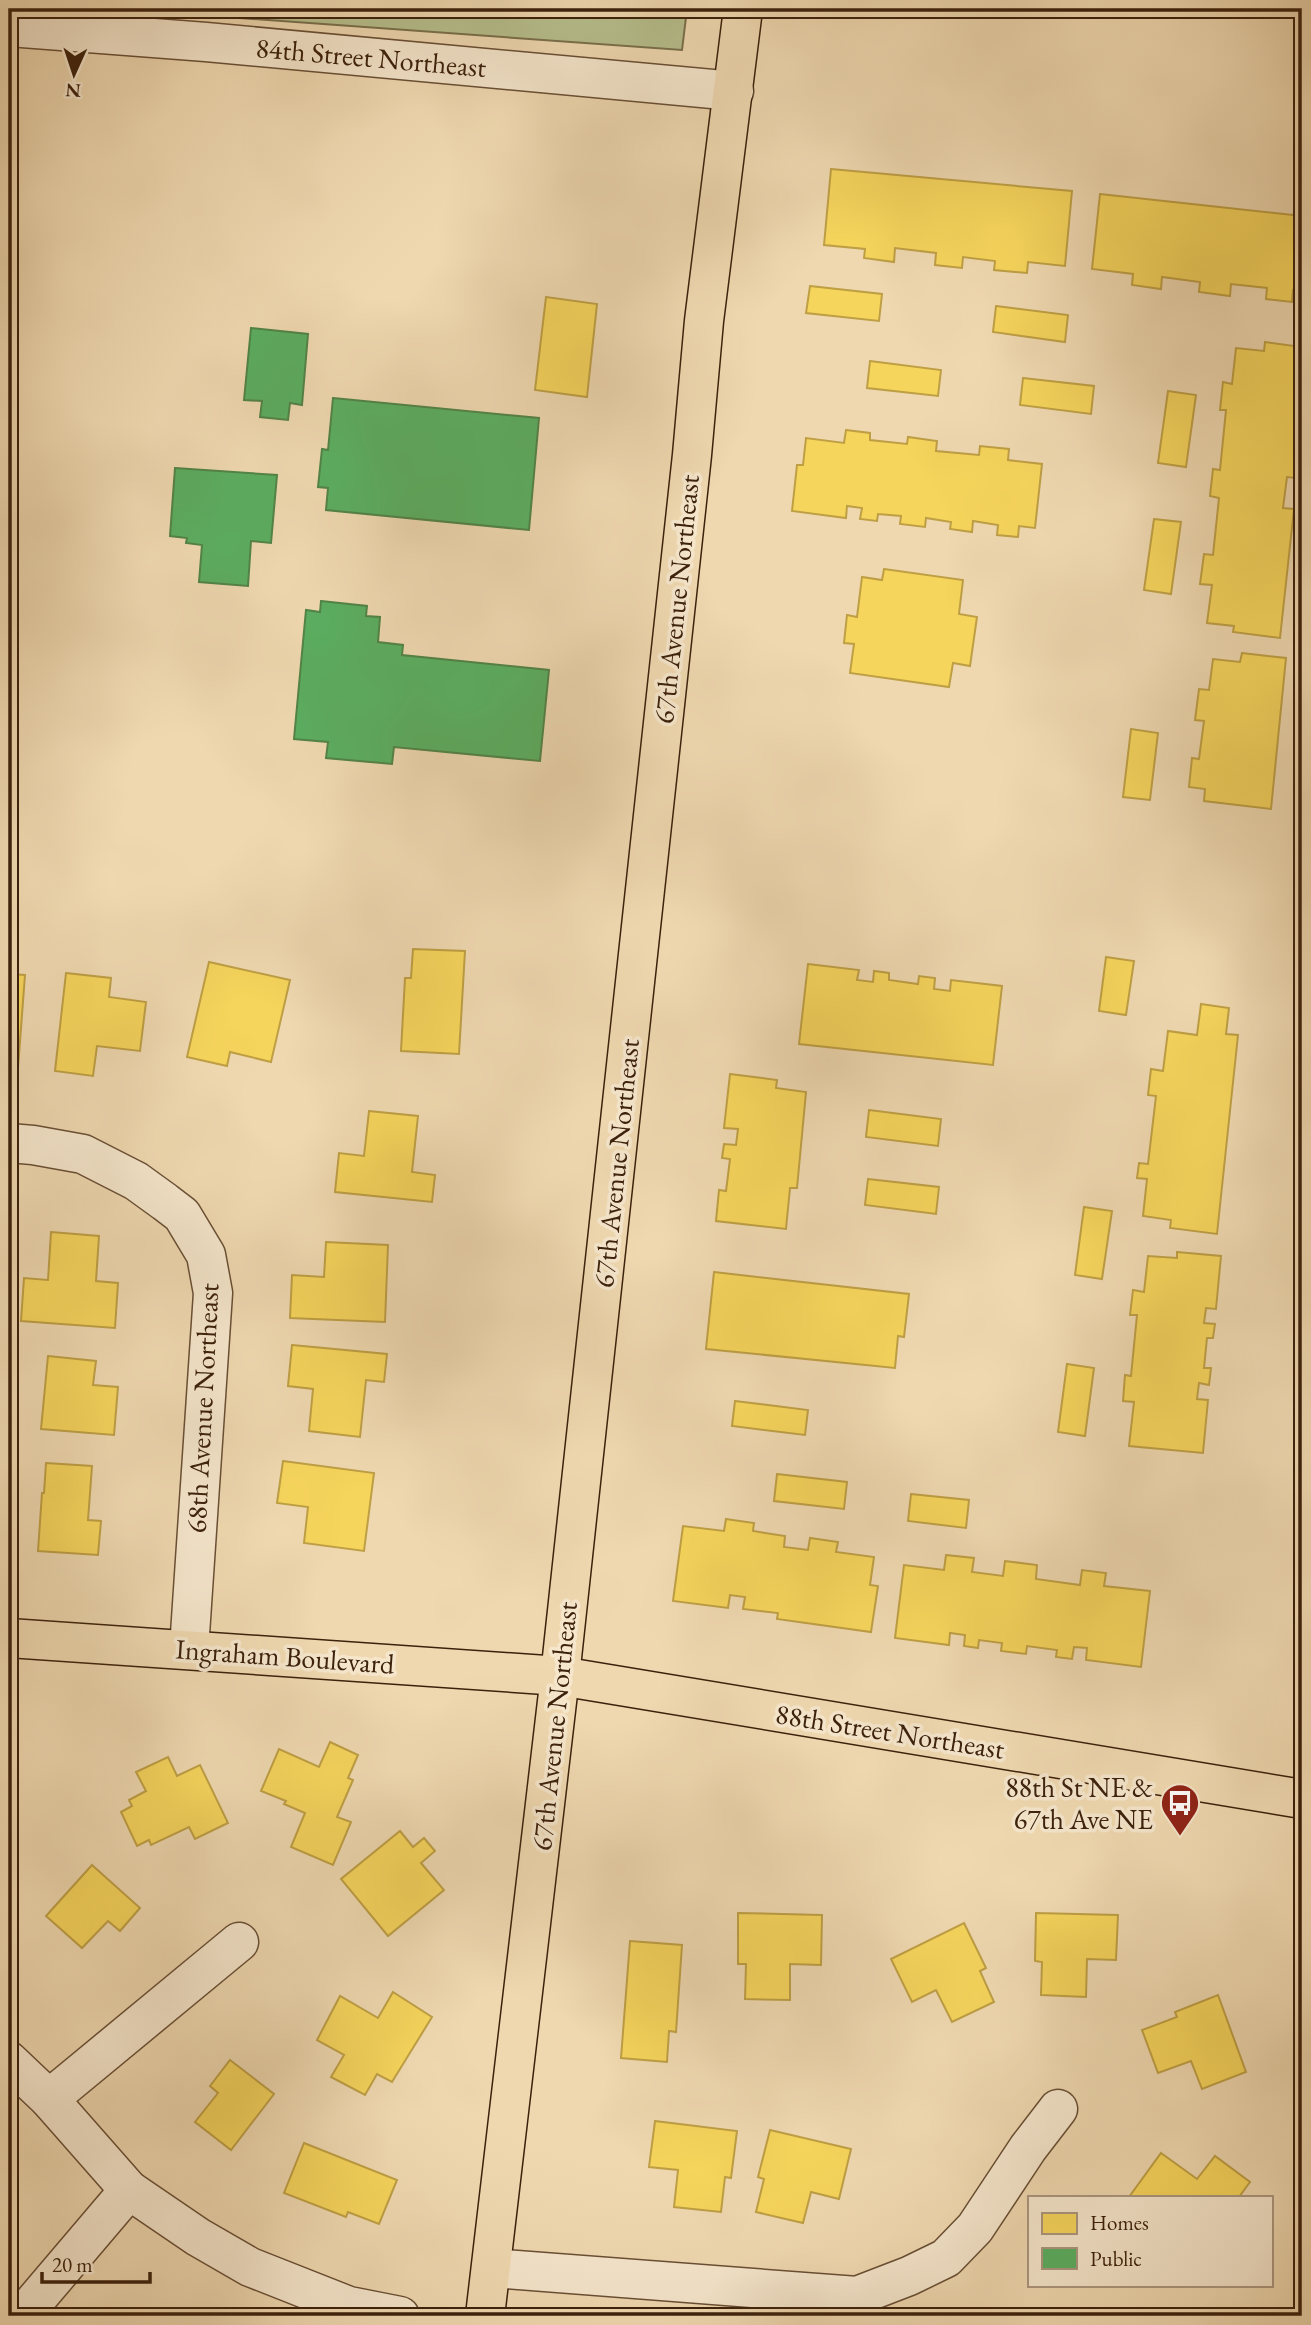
<svg xmlns="http://www.w3.org/2000/svg" width="1311" height="2325" font-family="'EB Garamond',serif">
<rect width="100%" height="100%" fill="#efd8b0"/>
<filter id="stains"><feTurbulence type="fractalNoise" baseFrequency=".00286" numOctaves="4"/><feColorMatrix values="0 0 0 0 .2 0 0 0 0 .09 0 0 0 0 .02 0 0 0 .5 -.17"/></filter>
<radialGradient id="worn" r=".72"><stop offset=".6" stop-color="#630" stop-opacity="0"/><stop offset="1" stop-color="#630" stop-opacity=".3"/></radialGradient>
<polygon fill="#b6bf8d" stroke="#79704c" stroke-width="2" points="116,9 687,9 682,50"/>
<g fill="#f6d55c" stroke="#be9f44" stroke-width="2">
<polygon points="831,169 1072,191 1065,266 1028,262 1027,273 994,270 995,261 963,257 962,268 935,265 936,253 895,248 894,262 864,258 865,249 824,245"/>
<polygon points="1100,194 1302,216 1302,291 1293,290 1292,302 1266,299 1267,288 1231,284 1230,296 1199,292 1200,282 1162,277 1161,289 1132,285 1133,274 1092,269"/>
<polygon points="810,286 882,294 879,321 806,313"/>
<polygon points="546,297 597,304 587,397 535,390"/>
<polygon points="996,306 1068,315 1065,342 993,332"/>
<polygon points="1265,342 1302,347 1302,402 1295,401 1294,417 1302,418 1296,478 1287,477 1283,508 1294,509 1280,638 1233,632 1234,626 1207,623 1212,585 1200,584 1204,554 1213,555 1219,498 1210,496 1213,469 1220,470 1226,410 1220,410 1223,382 1232,384 1236,348 1264,351"/>
<polygon points="870,361 941,370 938,396 867,388"/>
<polygon points="1023,378 1094,386 1091,414 1020,405"/>
<polygon points="1168,391 1196,395 1186,467 1158,463"/>
<polygon points="846,430 870,433 870,440 907,444 908,437 937,441 936,451 979,455 980,446 1009,449 1008,460 1042,464 1035,528 1019,526 1018,537 997,535 998,525 973,521 972,532 950,529 951,522 926,518 925,527 900,524 901,516 878,514 877,521 860,519 862,508 847,506 846,518 792,511 797,465 803,465 806,438 844,443"/>
<polygon points="1154,519 1181,522 1171,594 1144,590"/>
<polygon points="884,569 963,580 959,614 977,617 970,666 953,663 949,687 850,673 854,644 844,643 847,615 857,617 862,577 882,580"/>
<polygon points="1242,653 1286,658 1271,809 1204,801 1205,789 1189,787 1192,758 1199,759 1204,721 1195,720 1199,689 1209,690 1213,659 1240,662"/>
<polygon points="1131,729 1158,733 1150,800 1123,797"/>
<polygon points="413,949 465,951 459,1054 401,1051 405,978 411,978"/>
<polygon points="1106,957 1134,961 1126,1015 1099,1011"/>
<polygon points="209,962 290,980 271,1062 230,1052 227,1066 187,1057"/>
<polygon points="808,964 859,970 857,980 873,982 874,971 889,973 889,980 918,984 919,976 935,978 934,989 950,991 951,980 1002,986 993,1065 799,1044"/>
<polygon points="66,973 111,978 109,997 146,1002 140,1051 97,1046 93,1076 55,1071"/>
<polygon points="9,974 25,975 18,1068 9,1068"/>
<polygon points="1201,1004 1229,1008 1226,1034 1238,1035 1217,1234 1170,1228 1171,1220 1143,1216 1147,1179 1137,1178 1139,1163 1148,1164 1156,1096 1148,1095 1151,1069 1163,1071 1168,1031 1197,1035"/>
<polygon points="730,1074 777,1080 776,1088 806,1092 797,1188 790,1188 786,1229 716,1221 719,1190 726,1191 730,1159 722,1158 724,1144 736,1145 738,1129 724,1128"/>
<polygon points="869,1110 941,1119 938,1146 866,1137"/>
<polygon points="369,1111 418,1116 412,1172 435,1175 432,1202 335,1192 339,1153 364,1156"/>
<polygon points="868,1179 939,1187 936,1214 865,1205"/>
<polygon points="1084,1207 1112,1211 1102,1279 1075,1275"/>
<polygon points="51,1232 99,1236 96,1281 118,1283 115,1328 21,1321 24,1278 48,1280"/>
<polygon points="326,1242 388,1245 385,1322 290,1318 292,1275 324,1277"/>
<polygon points="1177,1252 1221,1256 1216,1309 1206,1308 1204,1323 1215,1324 1213,1338 1207,1338 1204,1368 1211,1368 1209,1385 1199,1383 1197,1399 1208,1400 1203,1453 1129,1446 1134,1402 1123,1401 1125,1375 1131,1376 1137,1315 1130,1315 1133,1290 1144,1292 1148,1256 1177,1258"/>
<polygon points="714,1272 909,1294 904,1337 898,1336 895,1368 706,1349"/>
<polygon points="292,1345 387,1354 384,1382 366,1380 360,1437 309,1431 313,1389 288,1386"/>
<polygon points="48,1356 96,1361 93,1385 118,1387 114,1435 41,1429"/>
<polygon points="1067,1364 1094,1368 1085,1436 1058,1432"/>
<polygon points="735,1401 808,1410 805,1435 732,1426"/>
<polygon points="283,1461 374,1473 364,1551 304,1543 308,1507 277,1503"/>
<polygon points="46,1463 92,1466 88,1520 101,1521 98,1555 38,1551 42,1493 44,1493"/>
<polygon points="777,1474 847,1482 844,1509 774,1501"/>
<polygon points="911,1494 969,1500 966,1528 908,1521"/>
<polygon points="726,1519 754,1523 753,1531 785,1536 784,1547 808,1550 810,1538 838,1542 836,1552 874,1557 870,1585 878,1586 871,1632 777,1619 778,1613 743,1609 745,1597 730,1595 728,1608 673,1601 683,1526 724,1531"/>
<polygon points="946,1555 974,1558 972,1572 1003,1576 1005,1561 1037,1565 1036,1579 1080,1585 1082,1570 1106,1573 1104,1586 1150,1591 1141,1667 1086,1660 1087,1648 1074,1647 1072,1659 1056,1657 1057,1650 1027,1646 1026,1654 1001,1651 1002,1643 979,1640 978,1648 964,1646 965,1635 950,1633 949,1645 895,1638 904,1565 944,1570"/>
<polygon points="330,1742 358,1755 348,1778 353,1780 337,1817 351,1822 333,1865 291,1847 305,1813 284,1804 286,1801 261,1791 279,1749 319,1767"/>
<polygon points="168,1757 177,1776 200,1765 228,1823 195,1839 189,1827 151,1845 149,1840 137,1846 121,1812 132,1806 129,1800 146,1791 136,1772"/>
<polygon points="400,1831 413,1847 424,1838 435,1851 421,1863 444,1890 388,1936 341,1879"/>
<polygon points="92,1865 140,1908 120,1931 108,1921 82,1948 46,1916"/>
<polygon points="738,1913 822,1915 821,1965 790,1964 790,2000 745,1999 746,1964 738,1964"/>
<polygon points="1036,1913 1118,1915 1116,1960 1087,1959 1086,1997 1041,1995 1042,1962 1035,1961"/>
<polygon points="964,1923 986,1968 980,1971 994,2002 952,2022 936,1990 912,2002 891,1959"/>
<polygon points="630,1941 682,1945 676,2032 669,2031 667,2062 621,2058"/>
<polygon points="393,1992 432,2017 392,2082 377,2074 365,2095 331,2077 344,2055 317,2040 340,1996 378,2018"/>
<polygon points="1218,1995 1246,2072 1202,2089 1191,2061 1158,2073 1142,2030 1177,2017 1175,2012"/>
<polygon points="230,2060 274,2094 231,2150 195,2122 218,2093 210,2086"/>
<polygon points="655,2121 737,2131 731,2178 725,2177 721,2212 674,2207 678,2170 649,2167"/>
<polygon points="770,2130 851,2149 839,2199 811,2192 803,2223 756,2212 764,2179 758,2177"/>
<polygon points="304,2143 397,2180 379,2224 348,2212 346,2217 284,2193"/>
<polygon points="1161,2153 1197,2179 1215,2156 1250,2182 1239,2197 1129,2197"/>
</g>
<g fill="#5aae61" stroke="#518448" stroke-width="2">
<polygon points="251,328 308,334 302,405 290,403 288,420 260,417 262,401 244,400"/>
<polygon points="333,398 539,418 529,530 326,510 328,488 318,487 322,449 328,450"/>
<polygon points="175,468 277,475 271,543 251,541 248,586 199,582 202,545 186,543 187,538 170,536"/>
<polygon points="321,601 367,606 366,616 380,617 378,642 403,645 402,655 549,670 540,761 394,747 392,764 326,758 328,742 294,739 306,610 320,612"/>
</g>
<g fill="none" stroke-linecap="round" stroke-linejoin="round">
<g stroke="#694f35" stroke-width="41">
<g id="minor">
<polyline points="9,27 206,42 734,91"/>
<polyline points="9,1143 33,1145 83,1154 136,1181 165,1202 182,1215 206,1255 213,1293 189,1649"/>
<polyline points="9,2061 49,2099 129,2190 198,2237 250,2267 349,2306 400,2316"/>
<polyline points="49,2099 239,1942"/>
<polyline points="492,2268 857,2296 909,2276 946,2258 975,2228 1028,2148 1058,2109"/>
<polyline points="22,2316 129,2190"/>
</g>
</g>
<g stroke="#3c210c" stroke-width="41">
<g id="major">
<polyline points="9,1638 560,1676 1302,1799"/>
<polyline points="485,2316 560,1676 692,455 704,321 743,9"/>
</g>
</g>
<use href="#minor" stroke="#f5e6cc" stroke-width="38"/>
<use href="#major" stroke="#efd8b0" stroke-width="38"/>
</g>
<defs>
<g id="bus-pin" transform="scale(2.0125)"><path d="M0 17L-7.5 6A9.5 9.5 0 1 1 7.5 6Z" fill="#8f2418" stroke="#f5e6cc"/><path d="M-5-6H5V4H4V6H2V4H-2V6H-4V4H-5ZM-3.5-4V0h7V-4ZM-3.5 1.2v1.5H-2V1.2ZM2 1.2v1.5H3.5V1.2Z" fill="#fff"/></g>
</defs>
<g fill-rule="evenodd">
<use href="#bus-pin" x="1180" y="1803"/>
</g>
<g text-anchor="middle" dominant-baseline="central" stroke-width="7" stroke-linejoin="round" paint-order="stroke">
<g font-size="28" fill="#3c210c" stroke="#f5e6cc">
<text transform="translate(371 57) rotate(5)">84th Street Northeast</text>
<text transform="translate(676 599) rotate(-84)">67th Avenue Northeast</text>
<text transform="translate(616 1163) rotate(-84)">67th Avenue Northeast</text>
<text transform="translate(202 1408) rotate(-87)">68th Avenue Northeast</text>
<text transform="translate(285 1656) rotate(4)">Ingraham Boulevard</text>
<text transform="translate(554 1726) rotate(-84)">67th Avenue Northeast</text>
<text transform="translate(890 1731) rotate(9)">88th Street Northeast</text>
</g>
<g font-size="28" fill="#3c210c" stroke="#f5e6cc" text-anchor="end">
<text x="1153" y="1787">88th St NE &amp;<tspan x="1153" dy="32">67th Ave NE</tspan></text>
</g>
</g>
<rect width="1311" height="2325" fill="none" stroke="#efd8b0" stroke-width="35"/>
<rect x="10" y="10" width="1290" height="2304" fill="none" stroke="#3c210c" stroke-width="3.5"/>
<rect x="18" y="18" width="1276" height="2290" fill="none" stroke="#3c210c" stroke-width="2"/>
<rect x="1028" y="2196" width="245" height="91" fill="#f5e6cc" stroke="#ab977f" stroke-width="2"/>
<rect x="1042" y="2213" width="35" height="21" fill="#f6d55c" stroke="#ab977f" stroke-width="2"/>
<text x="1090" y="2230" font-size="21" fill="#3c210c">Homes</text>
<rect x="1042" y="2248" width="35" height="21" fill="#5aae61" stroke="#ab977f" stroke-width="2"/>
<text x="1090" y="2266" font-size="21" fill="#3c210c">Public</text>
<g transform="translate(74 74) rotate(183)" stroke="#f5e6cc" stroke-width="5" paint-order="stroke">
<path d="M0-5L12 26L0 18L-12 26Z" fill="#3c210c"/>
<text y="-10" font-size="19" font-weight="bold" text-anchor="middle" fill="#3c210c">N</text>
</g>
<path d="M42 2272v10h108v-10" fill="none" stroke="#3c210c" stroke-width="3.5"/>
<text x="52" y="2272" font-size="21" fill="#3c210c" stroke="#f5e6cc" stroke-width="5" paint-order="stroke">20 m</text>
<rect width="100%" height="100%" filter="url(#stains)"/>
<rect width="100%" height="100%" fill="url(#worn)"/>
</svg>
